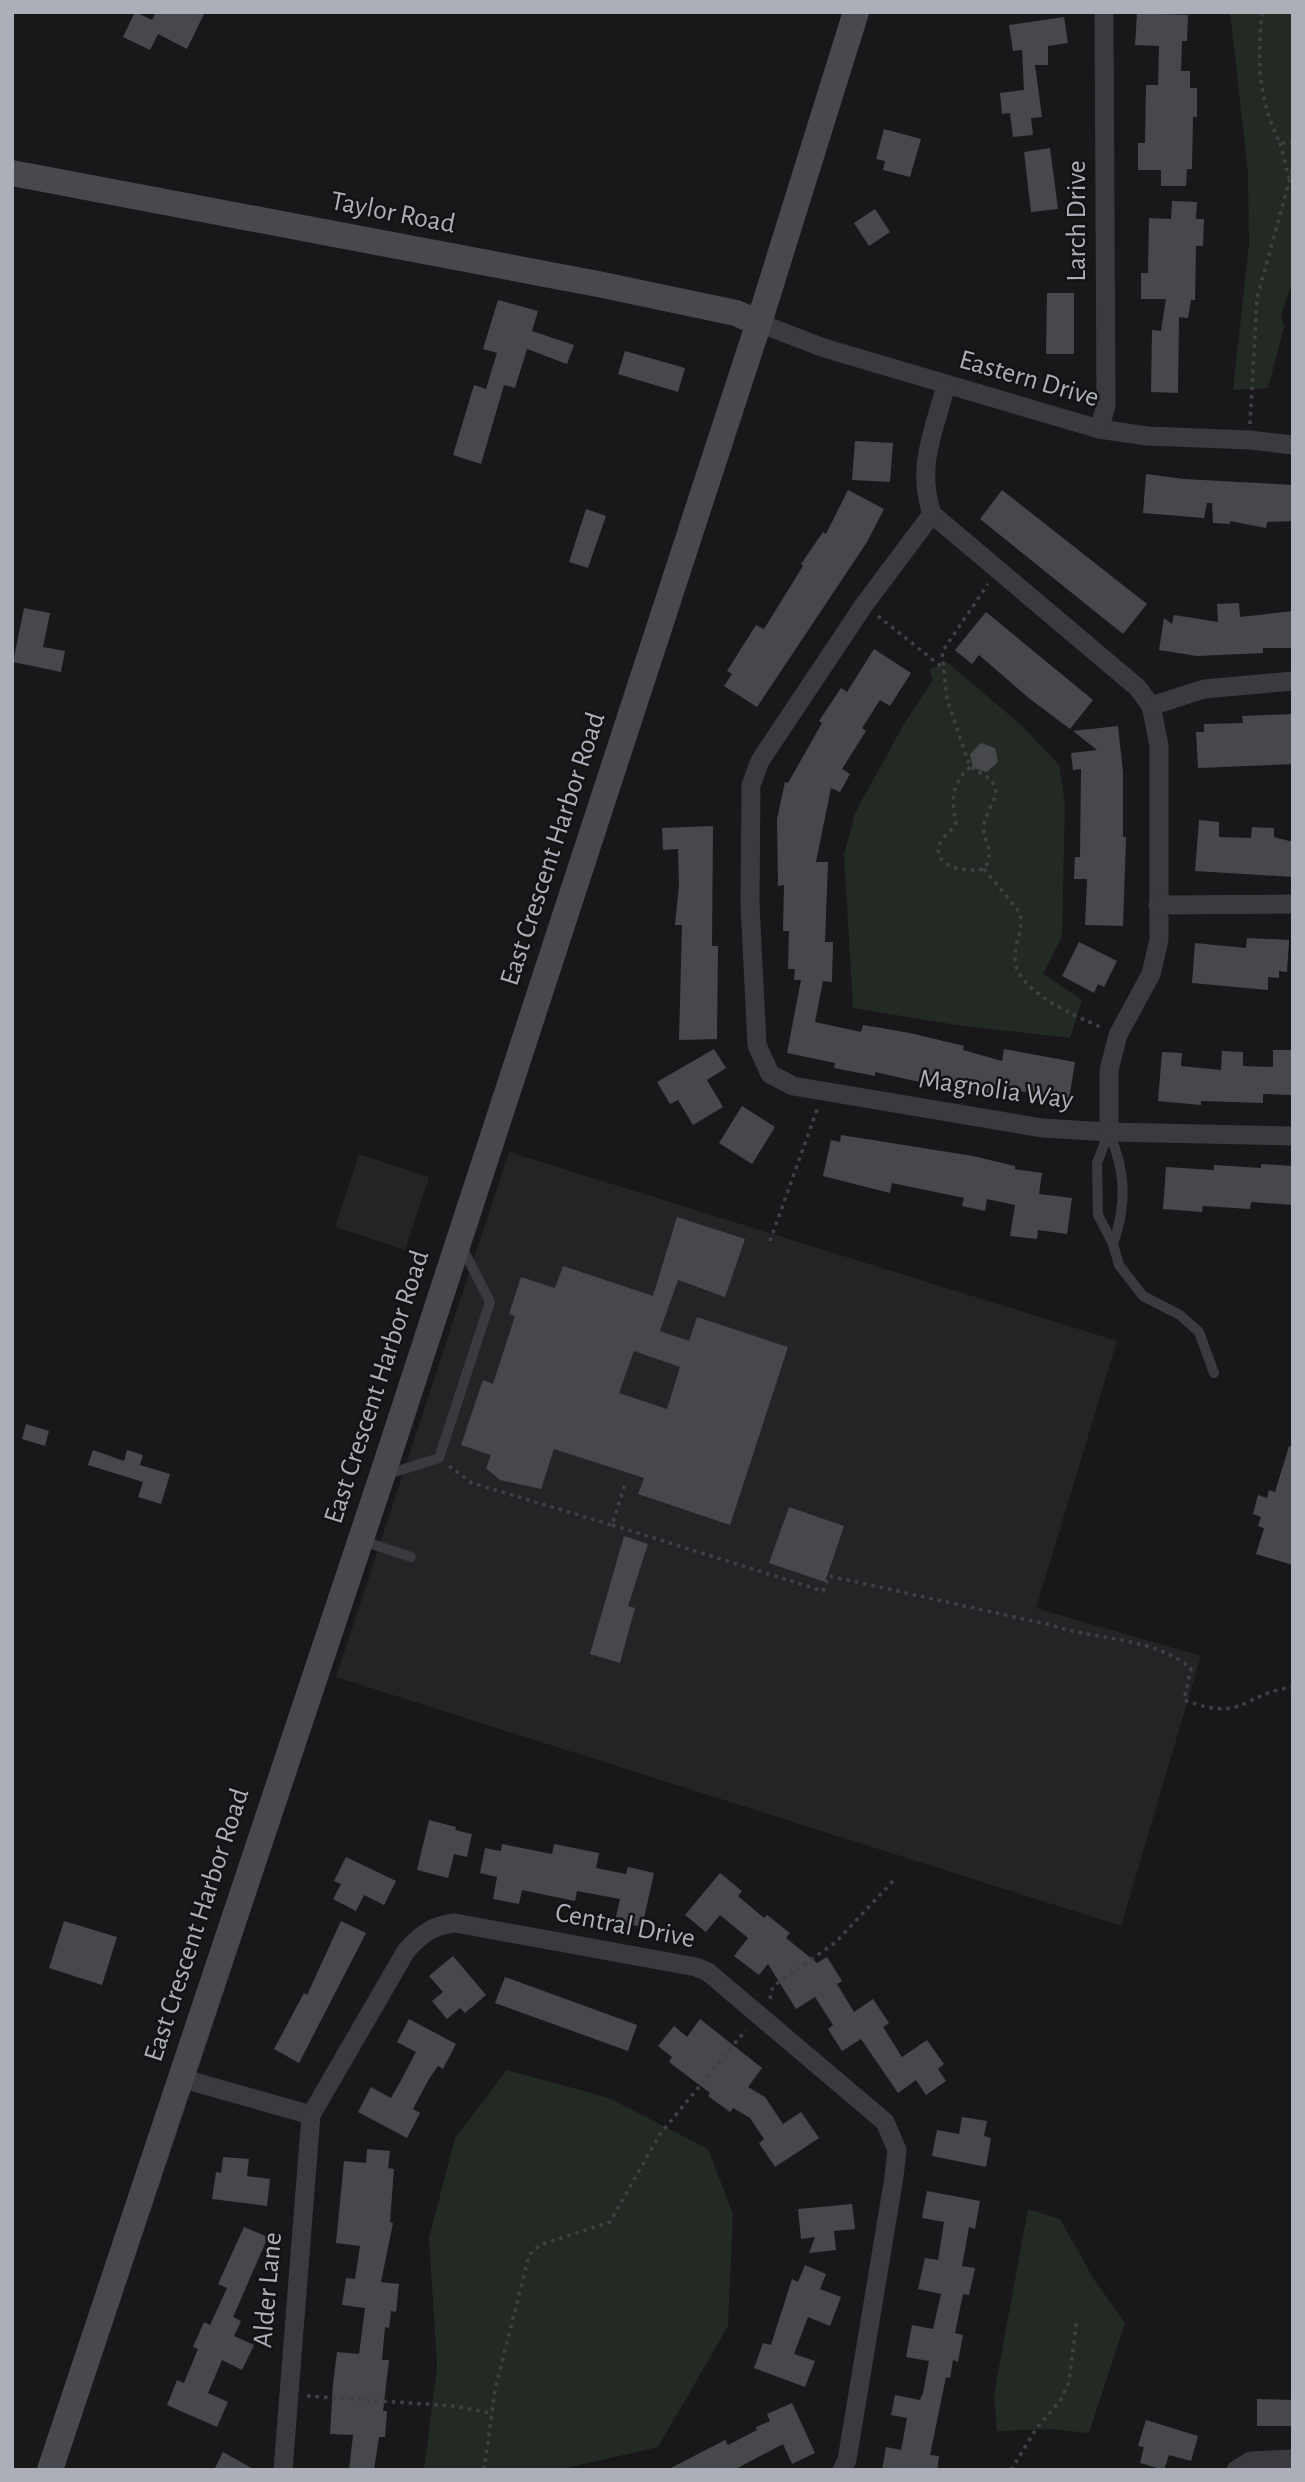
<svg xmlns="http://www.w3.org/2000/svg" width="1305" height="2482" font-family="'Alegreya Sans',sans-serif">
<rect width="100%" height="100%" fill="#18181a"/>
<g fill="#242427">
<polygon points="509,1152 1117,1341 1036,1608 1201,1656 1121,1926 336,1677"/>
<polygon points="359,1154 429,1177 405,1250 335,1227"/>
</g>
<g fill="#232a24">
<polygon points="1230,12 1293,12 1293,279 1281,315 1284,327 1268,388 1233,390 1249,244 1248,173"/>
<polygon points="947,662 1022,726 1059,765 1065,804 1062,936 1043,974 1082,1000 1070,1038 956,1025 853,1008 844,855 855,813 904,724 933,680 929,669"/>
<polygon points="507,2070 609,2098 708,2149 733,2214 728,2326 658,2447 558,2470 424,2470 437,2366 429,2238 455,2138"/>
<polygon points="1028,2209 1060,2219 1093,2278 1125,2323 1089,2433 1050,2429 997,2431 994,2395"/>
</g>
<g fill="#47484c" fill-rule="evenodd">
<polygon points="135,12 152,20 156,12 205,12 187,49 158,34 150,50 123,37"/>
<polygon points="1137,13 1188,15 1187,41 1182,41 1181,71 1190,71 1190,88 1197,88 1197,117 1193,117 1192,169 1187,169 1186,186 1161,186 1161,170 1138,170 1138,143 1145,143 1146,85 1158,85 1159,46 1135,45"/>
<polygon points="1064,17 1068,43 1048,46 1048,65 1035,65 1042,117 1031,118 1033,135 1013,137 1010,113 1002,114 1000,93 1024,90 1022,50 1013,51 1009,25"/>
<polygon points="884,129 921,139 910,177 883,170 885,161 876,159"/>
<polygon points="1050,148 1058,209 1031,212 1024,152"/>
<polygon points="1172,201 1197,202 1196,219 1204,219 1203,246 1196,246 1195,300 1191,300 1188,318 1179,317 1178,393 1151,392 1152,330 1161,331 1166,299 1141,299 1141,273 1148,273 1149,218 1171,219"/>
<polygon points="875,209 890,232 869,246 854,223"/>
<polygon points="1047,293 1074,293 1074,354 1046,354"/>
<polygon points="498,300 538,311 532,331 574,345 567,364 527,349 515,388 504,385 481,464 453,455 474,385 486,389 497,353 483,349"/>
<polygon points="625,351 685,368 678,392 618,374"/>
<polygon points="855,441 893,443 890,482 852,480"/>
<polygon points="1146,474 1184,479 1293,485 1293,521 1267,522 1266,528 1230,521 1230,524 1213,523 1212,503 1207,503 1204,518 1143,513"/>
<polygon points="848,490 884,509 867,542 757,707 724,686 732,674 727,671 756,625 764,629 803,566 801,564 823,532 826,534"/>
<polygon points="1002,490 1147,604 1123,634 980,519"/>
<polygon points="586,509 606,516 588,568 569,562"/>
<polygon points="1239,603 1240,617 1293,611 1293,648 1263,648 1263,653 1197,656 1159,650 1164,618 1172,624 1174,615 1218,622 1217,604"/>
<polygon points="24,608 50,613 43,647 65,651 61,672 13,662"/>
<polygon points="986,612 1093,700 1070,729 1030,699 979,655 972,664 955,650"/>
<polygon points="874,649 911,673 890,706 880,700 862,728 866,731 842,769 850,774 840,792 831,788 816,862 828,862 825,942 833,942 832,982 823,981 815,1022 861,1032 863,1025 910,1033 964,1046 963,1050 1002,1061 1004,1049 1075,1062 1069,1100 1019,1091 1016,1101 921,1078 920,1082 875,1072 875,1076 834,1068 835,1063 787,1053 801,980 794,980 795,969 788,969 789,931 783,931 784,885 778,886 777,819 785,782 788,783 822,723 819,721 841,688 847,692"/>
<polygon points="1293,714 1293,764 1198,768 1196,732 1204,732 1204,724 1243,723 1242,716"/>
<polygon points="1118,726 1123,772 1123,837 1126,837 1123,926 1085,925 1087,879 1074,879 1075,857 1080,857 1081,769 1073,770 1071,753 1097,750 1073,731"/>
<polygon points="981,743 995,748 998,762 987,772 973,768 970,754"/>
<polygon points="1199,820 1219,822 1219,837 1251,838 1252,827 1274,828 1274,837 1293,842 1293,877 1195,871"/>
<polygon points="713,826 712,946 718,946 717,1039 679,1040 682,925 675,925 679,885 678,849 663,850 662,828"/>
<polygon points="1247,938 1289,940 1287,972 1279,971 1279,978 1268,977 1268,990 1192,983 1195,943 1246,948"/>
<polygon points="1079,942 1117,961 1104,987 1098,984 1094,993 1062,976"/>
<polygon points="714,1049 726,1068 707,1080 723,1107 693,1125 678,1100 670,1104 657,1082"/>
<polygon points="1273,1050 1292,1050 1293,1095 1263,1094 1263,1103 1201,1101 1201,1105 1158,1101 1162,1052 1182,1053 1181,1066 1221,1070 1222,1051 1243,1052 1243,1066 1273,1067"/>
<polygon points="742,1106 775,1127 752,1164 719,1143"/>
<polygon points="841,1135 973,1156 1015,1166 1015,1169 1042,1173 1039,1194 1072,1198 1067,1234 1038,1230 1037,1239 1010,1236 1015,1205 987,1199 985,1211 962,1206 964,1198 892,1183 890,1193 823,1176 831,1140 840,1142"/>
<polygon points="1261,1164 1293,1166 1293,1205 1251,1202 1250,1209 1203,1206 1202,1212 1163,1209 1166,1167 1214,1170 1214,1165 1261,1168"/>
<path d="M677,1217L745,1239L725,1297L678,1280L660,1331L689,1341L697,1317L788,1347L730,1525L638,1494L644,1478L554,1449L541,1489L500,1480L486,1468L491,1455L461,1445L483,1380L493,1384L515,1316L509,1314L521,1277L555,1288L563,1266L653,1296ZM634,1351L680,1367L667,1409L619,1393Z"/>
<polygon points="26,1424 49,1431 45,1446 22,1439"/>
<polygon points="1289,1446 1293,1447 1293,1565 1256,1554 1264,1528 1258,1526 1261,1517 1253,1514 1258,1495 1267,1498 1269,1490 1275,1492"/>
<polygon points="93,1450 124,1461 127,1450 143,1455 140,1465 170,1474 161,1504 138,1497 143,1482 88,1465"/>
<polygon points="789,1507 844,1526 825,1582 769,1563"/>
<polygon points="624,1536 648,1544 628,1606 635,1608 620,1663 590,1654"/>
<polygon points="429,1820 456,1827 455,1830 472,1834 467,1857 454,1854 448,1878 417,1870"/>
<polygon points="502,1844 552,1854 554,1844 599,1853 596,1868 626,1874 628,1867 654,1873 642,1927 615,1921 620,1899 577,1891 575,1901 522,1890 519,1904 493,1899 497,1877 480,1873 485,1848 501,1851"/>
<polygon points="346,1857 396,1881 384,1905 364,1895 356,1911 333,1899 341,1884 334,1881"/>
<polygon points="720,1873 742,1891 738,1896 764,1918 767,1915 790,1933 786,1938 817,1963 827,1957 842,1981 837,1984 854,2012 873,1999 889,2023 883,2027 902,2057 927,2040 944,2064 938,2069 946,2081 926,2095 916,2080 898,2093 861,2039 842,2051 828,2029 833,2025 815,1997 796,2009 768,1964 759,1975 734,1956 748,1938 720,1915 706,1932 685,1915"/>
<polygon points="64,1921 117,1937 102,1985 49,1968"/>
<polygon points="341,1921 366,1933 299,2063 274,2049 304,1993 307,1995"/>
<polygon points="453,1956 486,1995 465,2013 460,2008 447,2019 432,2001 443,1992 429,1976"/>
<polygon points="505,1977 637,2025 628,2051 495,2003"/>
<polygon points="409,2019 456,2044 443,2069 438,2066 429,2079 413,2109 420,2113 407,2138 358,2112 371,2087 391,2098 399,2084 416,2052 397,2042"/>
<polygon points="700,2019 762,2068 748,2087 765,2097 783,2124 801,2112 819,2138 775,2167 759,2143 764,2139 750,2118 733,2108 730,2112 708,2096 710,2093 669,2062 672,2057 658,2046 674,2026 687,2037"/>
<polygon points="962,2117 987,2121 984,2136 991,2138 986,2167 932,2156 937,2130 959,2134"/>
<polygon points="367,2149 390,2151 388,2168 394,2169 390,2222 393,2223 381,2282 399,2284 396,2312 391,2311 389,2328 385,2327 382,2360 389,2360 383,2411 387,2411 385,2437 379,2437 374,2470 349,2470 353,2435 330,2434 333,2384 337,2352 359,2354 365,2308 342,2305 346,2278 355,2279 360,2246 336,2243 344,2161 366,2163"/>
<polygon points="223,2157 249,2159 247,2176 270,2179 267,2206 212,2199 216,2172 221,2173"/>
<polygon points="927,2191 980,2201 975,2229 969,2227 962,2266 975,2268 969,2295 963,2294 955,2333 963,2335 958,2362 953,2360 950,2378 946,2377 930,2455 939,2456 937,2470 882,2470 886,2447 901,2450 907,2418 891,2415 895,2395 920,2400 923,2393 929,2361 906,2357 912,2325 933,2329 941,2294 918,2289 925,2258 938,2260 944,2222 922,2218"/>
<polygon points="852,2204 855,2229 834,2231 836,2250 809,2253 815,2237 801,2239 798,2209"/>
<polygon points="244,2227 268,2237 233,2317 241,2321 234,2336 254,2345 242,2370 222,2360 208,2393 228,2402 217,2427 167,2405 177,2380 184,2383 198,2349 193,2347 204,2322 210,2325 227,2288 218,2284"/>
<polygon points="805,2265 826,2274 820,2289 841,2297 830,2326 808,2317 794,2354 815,2361 805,2387 754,2368 763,2343 771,2345 792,2279 798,2282"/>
<polygon points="1257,2399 1293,2400 1293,2426 1257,2426"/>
<polygon points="792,2403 815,2453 792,2464 783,2444 734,2470 667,2470 725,2440 728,2445 757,2430 756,2427 770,2421 767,2414"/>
<polygon points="1146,2420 1198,2436 1191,2461 1169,2455 1164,2470 1140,2463 1144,2447 1138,2446"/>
<polygon points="223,2452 255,2470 214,2470"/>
</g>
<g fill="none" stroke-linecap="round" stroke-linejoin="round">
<g stroke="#404145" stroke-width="3.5" stroke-dasharray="3.5 5" stroke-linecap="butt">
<path d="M1262,12C1257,60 1258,99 1280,143H1293"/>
<polyline points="1280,143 1289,178"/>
<polyline points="1250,424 1257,298 1293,168"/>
<polyline points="878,616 942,667"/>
<path d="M970,767C952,784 951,798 956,822C953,831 942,836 939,846C933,869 970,872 984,869C995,854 985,843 983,827C992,794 1012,788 970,767L947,699L942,652L988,584"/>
<path d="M984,869L1020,913C1024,929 1015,941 1015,957C1014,991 1075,1015 1100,1027"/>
<polyline points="770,1241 818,1107"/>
<polyline points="449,1466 472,1483 612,1525 625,1484"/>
<path d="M612,1525L823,1591L829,1576L1051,1625C1098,1641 1151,1636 1191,1668L1184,1700C1245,1723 1241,1694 1293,1687"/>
<polyline points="770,1999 773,1986 836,1942 893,1881"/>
<polyline points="307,2396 454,2406 490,2413"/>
<polyline points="484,2470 495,2390 529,2255 540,2245 610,2222 660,2134 746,2030"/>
<polyline points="1011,2470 1036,2429 1060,2401 1069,2382 1077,2318"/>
</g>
<g stroke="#3a3a3f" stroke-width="10">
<polyline points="1109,1132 1097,1163 1098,1215 1113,1244 1119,1265 1143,1296 1180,1315 1199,1332 1214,1373"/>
<path d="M1109,1133C1126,1171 1127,1204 1113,1244"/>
<polyline points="385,1475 439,1458 490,1302 462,1247"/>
<polyline points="363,1541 411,1557"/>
</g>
<g stroke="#3a3a3f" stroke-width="19">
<polyline points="759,323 824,348 1099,429 1147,436 1250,440 1293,445"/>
<polyline points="1099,429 1106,406 1104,12"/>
<polygon points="932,514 1138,688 1151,706 1159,745 1159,940 1151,974 1118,1035 1109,1070 1109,1132 1042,1128 793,1086 770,1074 757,1045 750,904 751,785 760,761 864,605"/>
<path d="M932,514C916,466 934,432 946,385"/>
<polyline points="1151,706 1204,689 1293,681"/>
<polyline points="1158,905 1293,904"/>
<polyline points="1109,1132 1293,1136"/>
<polyline points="180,2078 311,2115"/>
<path d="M283,2470L311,2115L406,1951C420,1935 433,1925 455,1923L696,1967L708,1972L885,2122L897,2150L894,2177L847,2460L842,2470"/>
<polyline points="1236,2470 1251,2461 1293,2459"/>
</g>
<g stroke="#48494e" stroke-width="26">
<polyline points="12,173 598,284 736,313 759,323"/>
<polyline points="50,2470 382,1476 762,313 856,12"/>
</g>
</g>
<g text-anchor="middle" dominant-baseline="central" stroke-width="5" stroke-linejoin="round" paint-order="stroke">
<g font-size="28" fill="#acafb8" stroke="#131315">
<text transform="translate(393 213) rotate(11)">Taylor Road</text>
<text transform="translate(1077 221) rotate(-90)">Larch Drive</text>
<text transform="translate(1029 379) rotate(16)">Eastern Drive</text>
<text transform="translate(553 849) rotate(-72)">East Crescent Harbor Road</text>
<text transform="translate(996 1090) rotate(8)">Magnolia Way</text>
<text transform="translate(377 1387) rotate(-72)">East Crescent Harbor Road</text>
<text transform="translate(197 1925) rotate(-72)">East Crescent Harbor Road</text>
<text transform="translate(625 1926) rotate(11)">Central Drive</text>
<text transform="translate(268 2290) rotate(-85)">Alder Lane</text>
</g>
</g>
<rect width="1305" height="2482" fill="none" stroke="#acafb8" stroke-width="28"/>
</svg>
